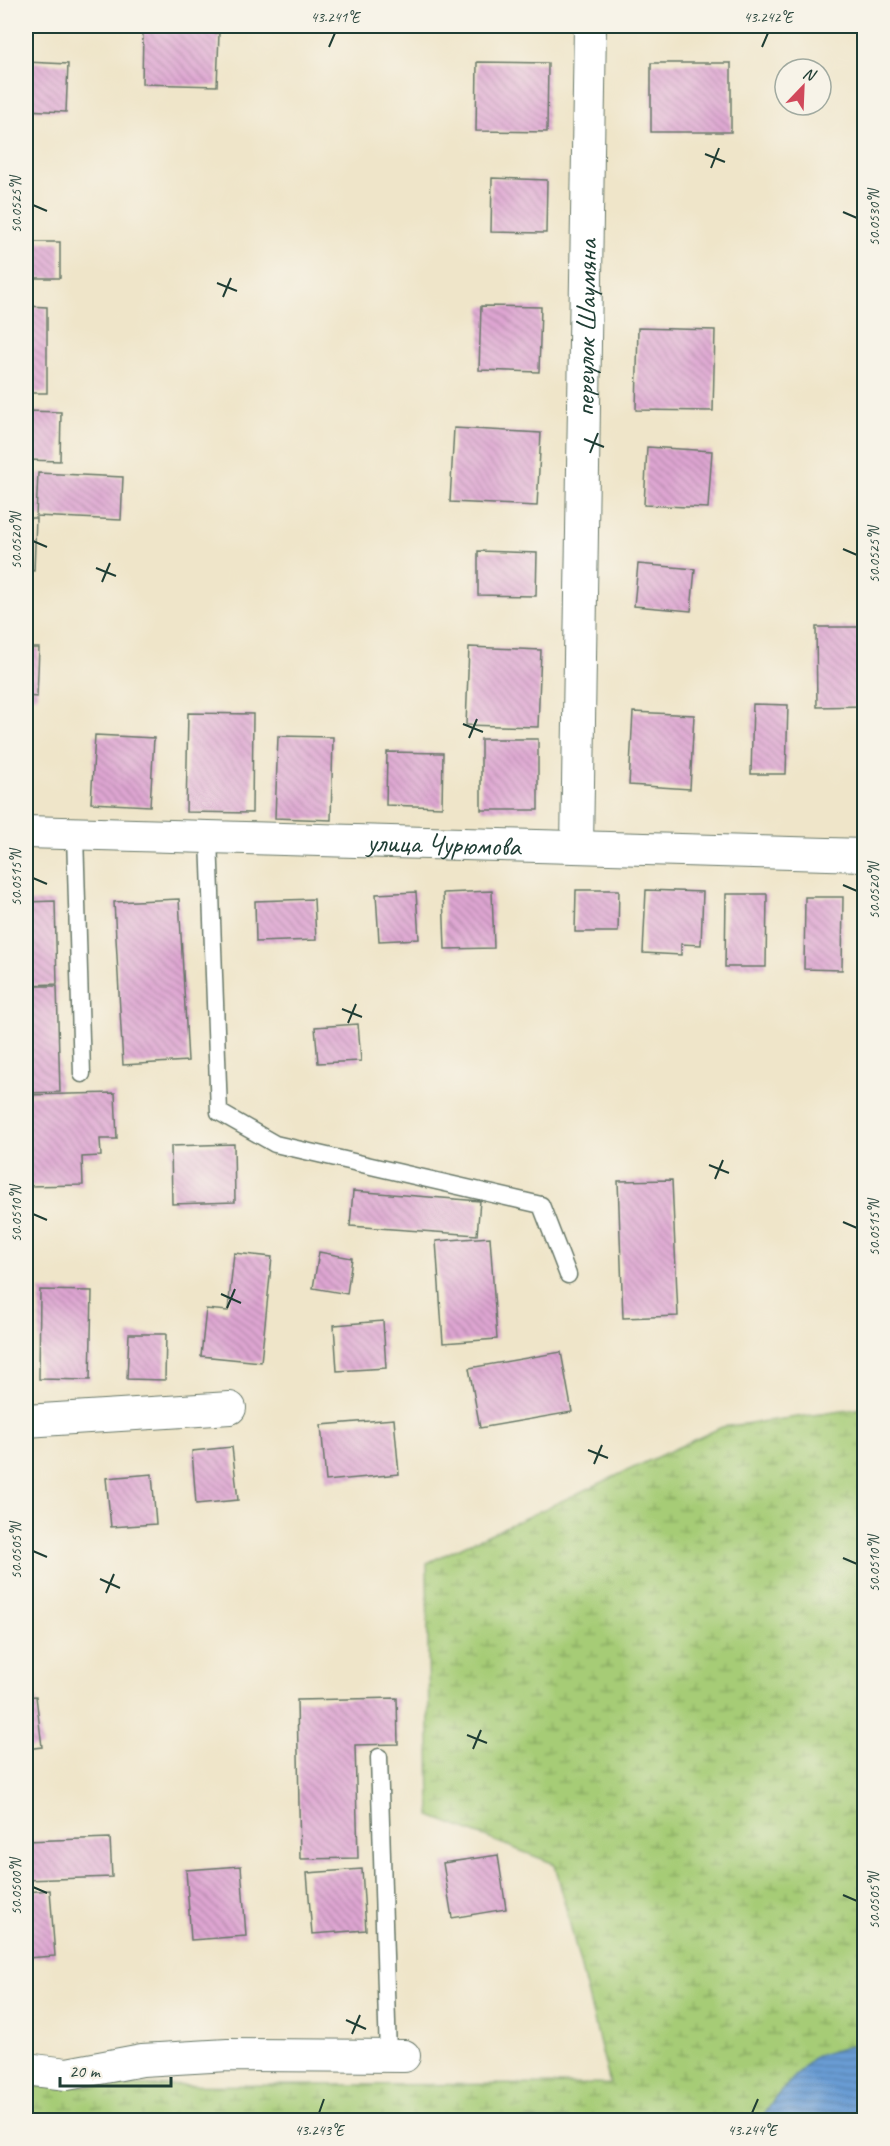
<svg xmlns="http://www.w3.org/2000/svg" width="890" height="2146" font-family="Caveat,sans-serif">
<defs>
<pattern id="wetland-marsh" width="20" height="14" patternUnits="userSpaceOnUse" patternTransform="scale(1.5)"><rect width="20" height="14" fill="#a6cc76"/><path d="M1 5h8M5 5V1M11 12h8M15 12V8" fill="none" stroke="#87a762"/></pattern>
<pattern id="water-rules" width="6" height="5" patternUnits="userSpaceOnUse" patternTransform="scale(1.5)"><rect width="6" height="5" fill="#699cd4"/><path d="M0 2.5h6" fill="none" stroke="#5680ad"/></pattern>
<pattern id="building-back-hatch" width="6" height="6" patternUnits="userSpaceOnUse" patternTransform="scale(1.5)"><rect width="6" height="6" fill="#dea5d2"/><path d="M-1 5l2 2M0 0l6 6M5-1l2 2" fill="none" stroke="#b388ab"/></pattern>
</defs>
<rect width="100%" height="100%" fill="#f7f3e8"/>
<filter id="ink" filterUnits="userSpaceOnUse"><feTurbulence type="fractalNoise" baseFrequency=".0167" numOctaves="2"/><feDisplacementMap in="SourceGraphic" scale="12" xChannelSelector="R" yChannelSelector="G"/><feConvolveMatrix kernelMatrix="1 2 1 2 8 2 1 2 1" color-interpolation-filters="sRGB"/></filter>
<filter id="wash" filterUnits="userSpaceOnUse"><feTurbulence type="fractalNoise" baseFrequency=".008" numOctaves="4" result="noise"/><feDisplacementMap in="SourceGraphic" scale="24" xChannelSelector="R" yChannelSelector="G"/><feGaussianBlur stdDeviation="1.35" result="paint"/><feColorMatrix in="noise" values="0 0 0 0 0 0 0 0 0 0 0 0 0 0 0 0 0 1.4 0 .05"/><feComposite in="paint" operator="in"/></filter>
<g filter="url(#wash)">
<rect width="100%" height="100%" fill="#efe5c9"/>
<polygon fill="url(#wetland-marsh)" stroke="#628455" stroke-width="1.5" points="864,1408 864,2120 26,2120 26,2086 610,2084 555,1864 430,1816 427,1563 722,1427"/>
<polygon fill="url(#water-rules)" stroke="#446c84" stroke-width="1.5" points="850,2046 864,2047 864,2120 761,2120 775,2098 813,2057"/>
<g id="blocks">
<g fill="url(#building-back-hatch)">
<polygon points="143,31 219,33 217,86 142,84"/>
<polygon points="26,62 68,64 66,112 26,110"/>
<polygon points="477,62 548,63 547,132 476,131"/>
<rect x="651" y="63" width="80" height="69"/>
<polygon points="492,178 547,180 546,233 491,232"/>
<rect x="26" y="242" width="34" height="36"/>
<polygon points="26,306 47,307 47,393 26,393"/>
<polygon points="481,306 541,307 539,372 479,370"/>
<polygon points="638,328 715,330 713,411 636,410"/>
<polygon points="26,411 61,412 60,461 26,460"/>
<polygon points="454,428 541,433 537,506 450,502"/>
<polygon points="647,447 712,451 708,508 644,505"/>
<polygon points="38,473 123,477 121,520 36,516"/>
<polygon points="26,518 36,518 34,571 26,570"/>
<polygon points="478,551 537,553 536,596 478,595"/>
<polygon points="638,564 695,569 691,611 634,606"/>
<polygon points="816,627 864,627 864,706 817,707"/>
<polygon points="469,647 541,650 538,727 466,725"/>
<polygon points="26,648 39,648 37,697 26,696"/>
<polygon points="753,704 788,705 786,774 751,774"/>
<polygon points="633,712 694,715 690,789 629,785"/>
<polygon points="188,713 253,714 252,813 186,812"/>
<polygon points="95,735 154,738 150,806 91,803"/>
<polygon points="278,736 333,737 331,820 275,818"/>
<rect x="481" y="739" width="57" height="71"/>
<polygon points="387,752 443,753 442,807 386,805"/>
<polygon points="26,754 32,754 28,811 26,811"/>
<polygon points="576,890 619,890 618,932 575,932"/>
<polygon points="646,890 703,892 701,945 681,944 681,955 643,953"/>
<polygon points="492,891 494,948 445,949 443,893"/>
<polygon points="416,892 419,939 379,941 376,894"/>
<polygon points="726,894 767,894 766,967 725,967"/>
<polygon points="805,897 843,897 842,970 804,969"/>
<polygon points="179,899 188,1061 123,1065 114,902"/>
<polygon points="314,899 316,940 256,942 255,901"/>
<polygon points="55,901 57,984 26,985 26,902"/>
<polygon points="26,986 57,986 60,1092 26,1093"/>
<polygon points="358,1024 361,1061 318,1063 315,1027"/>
<polygon points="115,1093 117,1139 100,1139 101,1156 82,1157 83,1185 26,1186 26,1095"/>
<polygon points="234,1144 235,1202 172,1204 171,1146"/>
<polygon points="672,1180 678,1316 623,1318 618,1181"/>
<polygon points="353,1191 480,1201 477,1235 350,1226"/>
<polygon points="490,1237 497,1339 443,1343 436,1241"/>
<polygon points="319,1252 352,1258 347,1294 313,1288"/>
<polygon points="234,1253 272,1257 261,1362 201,1356 206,1309 228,1311"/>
<polygon points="40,1290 92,1291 90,1380 39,1379"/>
<polygon points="383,1321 386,1368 337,1371 334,1325"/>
<polygon points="129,1334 166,1334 165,1380 127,1379"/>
<polygon points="561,1352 572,1412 480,1428 469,1368"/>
<polygon points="394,1419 399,1474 326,1481 321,1425"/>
<polygon points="232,1447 238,1500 196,1504 192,1451"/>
<polygon points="152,1474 156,1524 111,1527 106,1478"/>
<polygon points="36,1696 42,1747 26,1749 26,1697"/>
<polygon points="397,1698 398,1744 355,1745 358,1858 300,1859 297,1700"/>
<polygon points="110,1838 112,1877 26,1880 26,1841"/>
<polygon points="498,1855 506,1909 452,1918 443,1863"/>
<polygon points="241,1866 246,1936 191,1940 186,1870"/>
<polygon points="362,1869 366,1930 312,1934 307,1873"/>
<polygon points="50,1890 55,1956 26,1958 26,1892"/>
</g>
</g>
</g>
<g filter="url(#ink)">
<use href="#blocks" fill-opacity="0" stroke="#687868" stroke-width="1.5"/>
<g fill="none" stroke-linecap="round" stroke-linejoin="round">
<g stroke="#687868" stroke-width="19">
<g id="lane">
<polyline points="75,834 82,1074"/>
<polyline points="209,838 219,1112 275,1144 541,1205 568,1275"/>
<polyline points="379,1757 388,2056"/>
</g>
</g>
<g stroke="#687868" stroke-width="34">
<g id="street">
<path id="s1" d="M26,832L864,855"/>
<path id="s2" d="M577,847L590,26"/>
<polyline points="26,1421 230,1408"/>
<polyline points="26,2069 67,2074 142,2060 228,2055 404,2056"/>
</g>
</g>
<use href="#lane" stroke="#fff" stroke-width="16"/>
<use href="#street" stroke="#fff" stroke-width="32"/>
</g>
</g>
<path fill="none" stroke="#1f3d34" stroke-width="2" d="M329,47L335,33M762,47L768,33M705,154L725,162M711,168L719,148M33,205L47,211M843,212L857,218M217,283L237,291M223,297L231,278M584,439L604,447M590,453L598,433M33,541L47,547M843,549L857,555M96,568L116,576M102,582L110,563M463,724L483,732M469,738L477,719M33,878L47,884M843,885L857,891M342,1009L362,1017M348,1023L356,1004M709,1165L729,1173M715,1179L723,1160M33,1214L47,1220M843,1222L857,1228M221,1294L241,1303M227,1308L235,1289M588,1450L608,1458M594,1464L602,1445M33,1551L47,1557M843,1558L857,1564M100,1579L120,1588M106,1593L114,1574M467,1735L487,1743M473,1749L481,1730M33,1887L47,1893M843,1895L857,1901M346,2020L366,2029M352,2034L360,2015M319,2113L324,2099M752,2113L758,2099"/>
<g text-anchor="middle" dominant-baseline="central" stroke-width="6" stroke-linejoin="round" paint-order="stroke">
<g font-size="28" fill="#1f3d34" stroke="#f7f3e8">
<text stroke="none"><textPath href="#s2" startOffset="519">переулок Шаумяна</textPath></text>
<text stroke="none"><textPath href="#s1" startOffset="418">улица Чурюмова</textPath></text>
</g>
</g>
<rect width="890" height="2146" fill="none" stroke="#f7f3e8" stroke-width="66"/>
<g transform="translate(803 87) rotate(23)"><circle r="28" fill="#f7f3e8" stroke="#a1aaa0" stroke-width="1.5"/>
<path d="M0-4.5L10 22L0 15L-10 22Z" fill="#d1495b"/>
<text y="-9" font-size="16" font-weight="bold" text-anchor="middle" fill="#1f3d34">N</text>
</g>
<path d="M60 2077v9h111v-9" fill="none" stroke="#1f3d34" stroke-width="3"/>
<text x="69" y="2077" font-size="18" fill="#1f3d34" stroke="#f7f3e8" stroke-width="4.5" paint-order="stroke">20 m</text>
<rect x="33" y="33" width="824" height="2080" fill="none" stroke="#1f3d34" stroke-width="2"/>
<g font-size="15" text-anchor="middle" fill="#1f3d34">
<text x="335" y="22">43.241°E</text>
<text x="768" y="22">43.242°E</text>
<text transform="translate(16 205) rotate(-90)" y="5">50.0525°N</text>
<text transform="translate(874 218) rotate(-90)" y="5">50.0530°N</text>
<text transform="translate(16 541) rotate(-90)" y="5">50.0520°N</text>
<text transform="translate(874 555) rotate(-90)" y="5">50.0525°N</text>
<text transform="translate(16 878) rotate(-90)" y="5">50.0515°N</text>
<text transform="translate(874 891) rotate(-90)" y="5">50.0520°N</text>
<text transform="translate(16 1214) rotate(-90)" y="5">50.0510°N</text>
<text transform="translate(874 1228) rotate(-90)" y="5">50.0515°N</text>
<text transform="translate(16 1551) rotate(-90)" y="5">50.0505°N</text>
<text transform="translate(874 1564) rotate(-90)" y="5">50.0510°N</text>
<text transform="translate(16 1887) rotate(-90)" y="5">50.0500°N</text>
<text transform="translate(874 1901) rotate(-90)" y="5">50.0505°N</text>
<text x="319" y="2135">43.243°E</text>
<text x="752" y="2135">43.244°E</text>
</g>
</svg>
